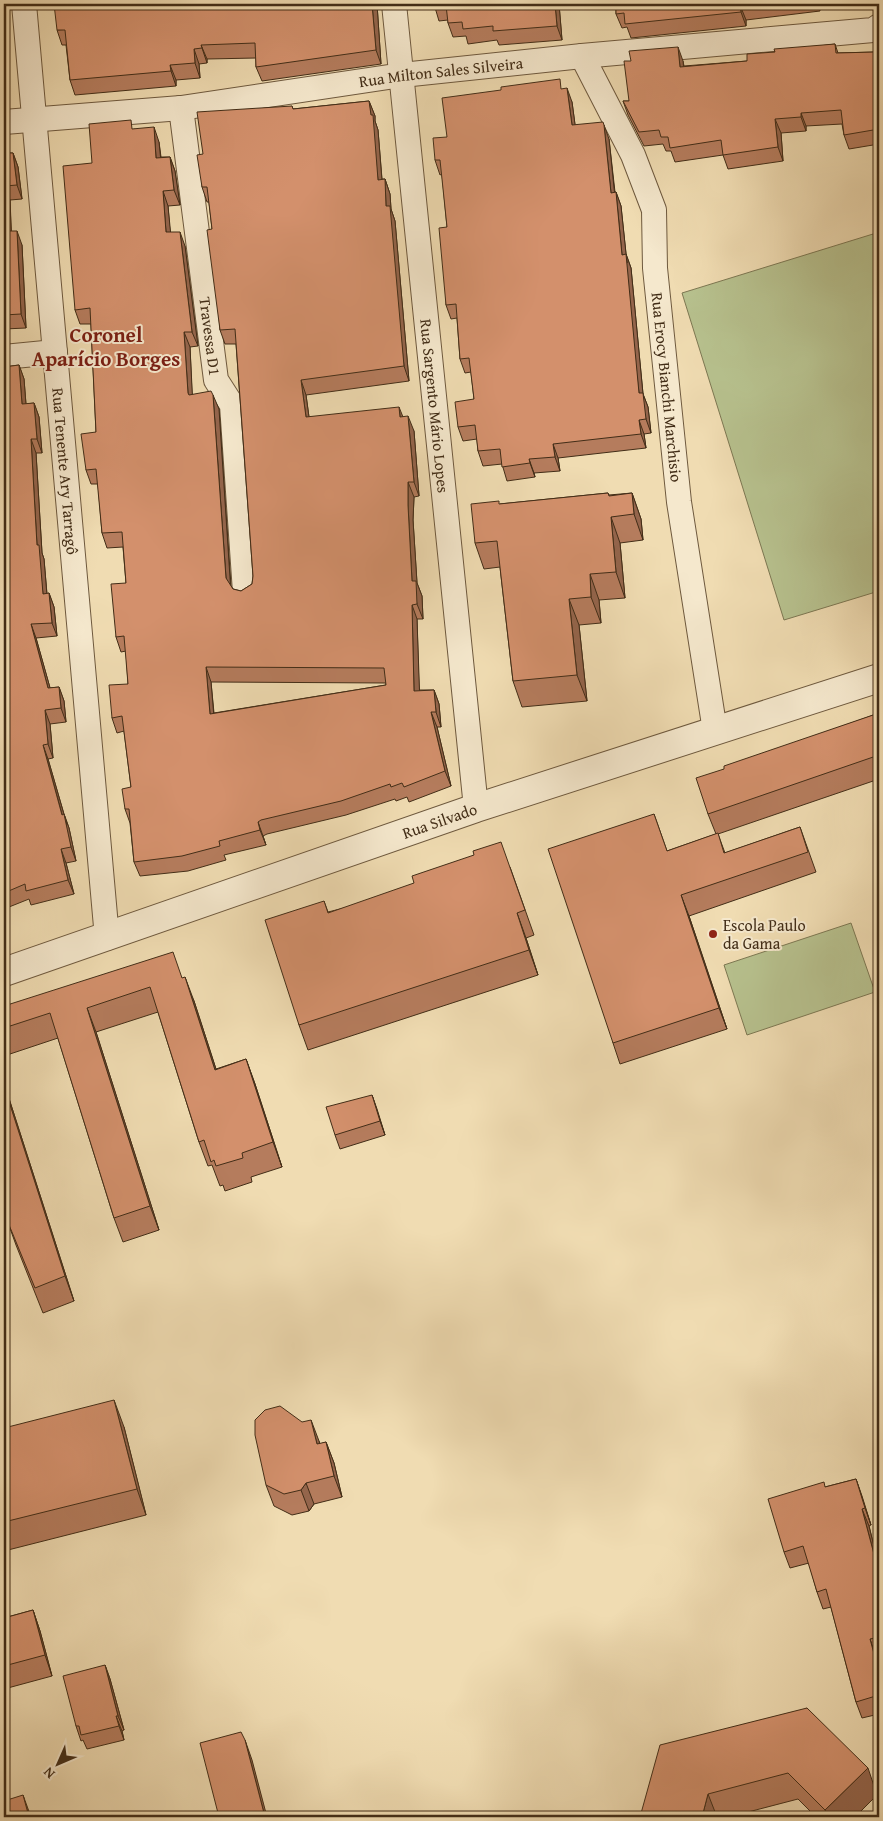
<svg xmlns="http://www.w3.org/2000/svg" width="883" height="1821" font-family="'Gentium Book Plus',serif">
<rect width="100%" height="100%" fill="#f0dcb2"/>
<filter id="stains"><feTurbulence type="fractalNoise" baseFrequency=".004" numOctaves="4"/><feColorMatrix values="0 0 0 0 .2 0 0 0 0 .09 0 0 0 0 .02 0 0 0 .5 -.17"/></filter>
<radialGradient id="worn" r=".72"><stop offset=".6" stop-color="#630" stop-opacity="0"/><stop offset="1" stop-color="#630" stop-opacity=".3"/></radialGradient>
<g fill="#b7c18e" stroke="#7c7752">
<polygon points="873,234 879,253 879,591 784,620 682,293"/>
<polygon points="851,923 875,992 747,1035 724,965"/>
</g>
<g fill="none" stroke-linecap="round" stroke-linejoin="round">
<g stroke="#6e593e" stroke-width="26">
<g id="minor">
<path id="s1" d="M24,4L107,938"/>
<path id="s2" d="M394,4L476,808"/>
<path id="s3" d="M582,56L633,155L654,210L655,268L679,502L715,731"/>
<path id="s4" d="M181,108L216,380L232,405L245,592"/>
<path id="s5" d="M4,122L181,108L402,75L582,56L873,30L879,26"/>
<polyline points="4,357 55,352"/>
</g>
</g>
<g stroke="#6e593e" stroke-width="30">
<g id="tertiary">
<path id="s6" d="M4,972L476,808L879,678"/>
</g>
</g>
<use href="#minor" stroke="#f5e8cd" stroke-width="24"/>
<use href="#tertiary" stroke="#f5e8cd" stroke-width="28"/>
</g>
<g fill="#b57c5d" stroke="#422d17" fill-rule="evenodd">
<polygon points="4,4 9,4 10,10 4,10"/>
<polygon points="377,4 381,64 262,81 256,67 256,58 207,59 207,63 199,64 200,78 176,80 176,86 75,95 70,80 66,45 62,45 57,30"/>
<polygon points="434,4 559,4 562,40 499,45 497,40 468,44 466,36 453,37 448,23 448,20 439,21"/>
<polygon points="569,4 604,4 571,7"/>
<polygon points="616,4 819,4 820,11 746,20 746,26 631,38 627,27 622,28 616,14"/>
<polygon points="835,44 838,53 875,52 879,63 879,144 849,149 844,135 842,124 806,126 806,131 781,133 783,161 728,169 723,155 675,162 671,151 666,151 663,144 644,146 628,115 623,101 629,101 683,61 684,66 747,61 775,52"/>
<polygon points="4,69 8,80 9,101 4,101"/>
<polygon points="564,89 572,102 575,125 609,139 615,192 616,192 621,206 626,254 631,268 643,394 648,407 651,433 644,434 646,448 558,458 560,471 534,473 535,477 507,481 502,464 483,466 478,451 477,439 463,441 458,427 474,399 471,372 465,373 460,359 457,318 451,319 446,305 447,227 442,174 440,175 435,160 447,137"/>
<path d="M369,101L375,116V121L378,130L382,179H385L390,194L391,209L395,221L409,381L306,395L309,417H403L414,431L419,496L414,497L413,520L417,583L422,596L423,619H417L419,690H434L439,704L441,727H437L451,786L409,802L407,797L396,801L395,799L346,815L267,834L263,836L266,845L224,855L226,860L188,871L140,876L134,862L130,823L125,809L131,787L124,731L117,733L112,718L128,684L126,651L121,652L116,637L126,583L123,547L107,548L102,533L98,484H91L86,470L96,432L91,324H80L75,310L134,129L159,142L161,157H170L175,171L180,205L168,206L170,232L185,246L198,346L190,347L192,394L219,409L231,586L233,589L241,591L252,584L253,576L236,344H225L220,330L212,229L209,202H207L202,187L203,154L292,106L293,109ZM211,682L386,683V685L214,713Z"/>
<polygon points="4,153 13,153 18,167 22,199 10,200 11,231 22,245 26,328 4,329"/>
<polygon points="19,365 24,379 26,404 34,403 39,417 42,453 36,453 42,553 44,559 47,594 49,593 54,607 57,636 36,638 50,688 59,687 64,701 66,722 50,724 53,758 48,759 64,814 69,828 76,861 66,863 74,894 31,905 29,899 4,909 4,367"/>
<polygon points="608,493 609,495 632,493 641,519 643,540 620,543 625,598 599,600 601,623 579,625 587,701 522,707 513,681 500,567 484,569 475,543 500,504"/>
<polygon points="879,713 879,779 718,834 725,853 800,827 816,872 689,916 727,1029 620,1064 613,1043 654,814 667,851 716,834 708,814 724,769"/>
<polygon points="510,867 534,935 526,938 538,975 308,1050 299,1025 324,901 328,912"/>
<polygon points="182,978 194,1001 216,1069 246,1059 255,1084 282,1167 251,1177 252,1182 225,1191 223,1185 220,1186 212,1165 208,1166 199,1142 158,1012 96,1032 159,1230 123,1242 114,1218 58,1038 4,1056 4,1006"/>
<polygon points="4,1083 74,1301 43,1313 16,1245 7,1220"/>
<polygon points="372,1095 385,1135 340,1149 335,1135"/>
<polygon points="124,1427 146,1515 4,1551 4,1428"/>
<polygon points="319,1441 320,1444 326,1442 334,1463 342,1497 314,1504 309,1511 292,1515 274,1506 266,1485"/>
<polygon points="856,1479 871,1525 869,1526 879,1567 879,1655 876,1656 879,1666 879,1714 862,1718 856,1702 831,1607 823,1609 817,1592 809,1563 790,1568 784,1552 825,1487"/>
<polygon points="33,1610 40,1631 52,1676 4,1689 4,1618"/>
<polygon points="105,1665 110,1679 124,1730 122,1731 124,1740 87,1749 83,1740 81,1741 76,1726"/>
<polygon points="807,1708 877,1795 855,1817 816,1817 798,1799 729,1817 640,1817"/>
</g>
<g fill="#94654c" stroke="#422d17">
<polygon points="372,4 377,4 381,64 376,50"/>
<polygon points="555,4 559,4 562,40 557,26"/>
<polygon points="740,5 746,20 746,26 741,12"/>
<polygon points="201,45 207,59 207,63"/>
<polygon points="678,47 683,61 685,81 680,67"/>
<polygon points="194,49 199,64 200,78 195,63"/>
<polygon points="875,52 879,63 879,77 878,74"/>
<polygon points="170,65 176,80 176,86 171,71"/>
<polygon points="4,69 8,80 9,101 4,88"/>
<polygon points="567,88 572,102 577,139 572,125"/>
<polygon points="369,101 375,116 375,121 378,130 383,194 378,180"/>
<polygon points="801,113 806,126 806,131 801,117"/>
<polygon points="775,119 781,133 783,161 778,147"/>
<polygon points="604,125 609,139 616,207 611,193"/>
<polygon points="154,127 159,142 162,172 156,158"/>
<polygon points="13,153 18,167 22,199 17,185"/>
<polygon points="170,157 175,171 180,205 174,190"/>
<polygon points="385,179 390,194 391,209 395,221 409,381 404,366 386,206"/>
<polygon points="5,186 10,200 12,245 7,231"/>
<polygon points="163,191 168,206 172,247 166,232"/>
<polygon points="616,192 621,206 627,263 626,254 631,268 643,394 648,407 651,433 646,419 639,393 622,255"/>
<polygon points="17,231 22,245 26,328 21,314"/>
<polygon points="180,232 185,246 198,346 192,332"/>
<polygon points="184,332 190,347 193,408 188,393"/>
<polygon points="19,365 24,379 27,418 22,404"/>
<polygon points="301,380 306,395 311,432 306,417"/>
<polygon points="213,395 219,409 231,593 226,578"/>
<polygon points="34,403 39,417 42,453 37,439"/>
<polygon points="399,407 405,422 400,417"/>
<polygon points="408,416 414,431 419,496 414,482"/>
<polygon points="639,420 644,434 646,448 641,434"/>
<polygon points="31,439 36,453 42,553 44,559 48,608 43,594 37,545"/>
<polygon points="553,444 558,458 560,471 555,457"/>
<polygon points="529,459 534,473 535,477 530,463"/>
<polygon points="408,482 414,497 413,520 417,583 422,596 423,619 417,604 412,581 408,505"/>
<polygon points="632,493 641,519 643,540 634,514"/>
<polygon points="611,517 620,543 625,598 616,572"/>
<polygon points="590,574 599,600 601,623 591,597"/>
<polygon points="49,593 54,607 57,636 52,623"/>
<polygon points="569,599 579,625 587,701 577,675"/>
<polygon points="412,605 417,619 420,705 414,691"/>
<polygon points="31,624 36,638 54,702 48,688"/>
<polygon points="206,667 211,682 215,729 210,714"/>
<polygon points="59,687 64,701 66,722 61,708"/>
<polygon points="434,690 439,704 441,727 436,712"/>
<polygon points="45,710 50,724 53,758 48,744"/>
<polygon points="431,712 437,727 451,786 445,771"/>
<polygon points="43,745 48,759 67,825 64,814 69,828 76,861 71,847"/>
<polygon points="258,822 263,836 266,845 260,830"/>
<polygon points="61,849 66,863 74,894 68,880"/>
<polygon points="681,895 689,916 727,1029 719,1008"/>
<polygon points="517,913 526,938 538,975 529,950"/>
<polygon points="185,977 194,1001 224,1094 215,1070"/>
<polygon points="87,1008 96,1032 159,1230 150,1206"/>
<polygon points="246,1059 255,1084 282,1167 273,1142"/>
<polygon points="4,1083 74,1301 65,1276 4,1086"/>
<polygon points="372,1095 377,1109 385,1135 380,1121"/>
<polygon points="114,1400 124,1427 146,1515 137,1489"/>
<polygon points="311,1420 319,1441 325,1465 317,1444"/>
<polygon points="326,1442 334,1463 342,1497 334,1476"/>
<polygon points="856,1479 862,1496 871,1525 865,1508"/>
<polygon points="306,1483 314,1504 309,1511 301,1490"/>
<polygon points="862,1509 869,1526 879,1567 879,1573"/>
<polygon points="33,1610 40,1631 52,1676 45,1655"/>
<polygon points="870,1639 879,1666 879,1672"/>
<polygon points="105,1665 110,1679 124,1730 118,1716"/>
<polygon points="116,1716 122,1731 124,1740 119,1726"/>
<polygon points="245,1740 252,1760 267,1817 265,1817"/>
<polygon points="868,1768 877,1795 855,1817 828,1817 825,1810"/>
<polygon points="708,1794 717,1817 702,1817"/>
<polygon points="23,1795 31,1817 29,1817"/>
</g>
<g fill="#d3906c" stroke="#422d17" fill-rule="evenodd">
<polygon points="54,4 372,4 376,50 256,67 255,43 201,45 202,48 194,49 195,63 170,65 171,71 70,80 65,30 57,30"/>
<polygon points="434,4 555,4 557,26 493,31 493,26 463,29 462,22 448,23 446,5 434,6"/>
<polygon points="616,4 755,4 740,5 741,12 625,24 624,13 616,14"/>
<polygon points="835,44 836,53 875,52 878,74 879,73 879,129 844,135 841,110 801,113 801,117 775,119 778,147 723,155 721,140 670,148 668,137 661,137 659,130 639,132 623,101 629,101 624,61 631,61 629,51 678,47 680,67 747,61 747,54 775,52 774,49"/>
<polygon points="560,79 561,89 567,88 572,125 603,122 604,125 611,193 616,192 622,255 626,254 639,393 643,393 646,419 639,420 641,434 553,444 555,457 529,459 530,463 502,467 500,449 478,451 475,425 458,427 455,402 474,399 469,358 460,359 456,304 446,305 439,228 447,227 440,160 435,160 433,138 447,137 442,98 501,90 501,87"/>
<path d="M369,101L371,115H373L378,180L385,179L386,206H390L404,366L301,380L306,417L399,407L400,417L408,416L414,482H408V505L412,581H416L417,604L412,605L414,691L434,690L436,712H431L445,771L404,787L402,783L391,787L390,784L341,801L261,820L258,822L260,830L219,841L220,846L182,856L134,862L129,809H125L122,789L131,787L122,716L112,718L109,685L128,684L124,636L116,637L111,584L126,583L122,532L102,533L96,469L86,470L81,434L96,432L90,308L75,310L63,166L92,163L89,124L131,120L132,129L154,127L156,158L170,157L174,190L163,191L166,232H180L192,332H184L188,393L189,395L211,391L213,395L226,578L233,589L241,591L252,584L253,576L235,329L220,330L207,230L212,229L207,187H202L197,155L203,154L197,112L292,106L293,109ZM206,667L384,668L386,685L210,714Z"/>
<polygon points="4,153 13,153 17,185 5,186 7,231 17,231 21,314 4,315"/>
<polygon points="19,365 22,404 34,403 37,439 31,439 37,545 39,545 43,594 49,593 52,623 31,624 48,688 59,687 61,708 45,710 48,744 43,745 62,815 64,814 71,847 61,849 68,880 26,891 25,884 4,893 4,367"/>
<polygon points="608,493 609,496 632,493 634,514 611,517 616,572 590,574 591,597 569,599 577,675 513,681 497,541 475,543 471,504 499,501 499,504"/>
<polygon points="879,713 879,755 708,814 696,778 724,769 724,766"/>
<polygon points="654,814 667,851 718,833 724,853 800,827 808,852 681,895 719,1008 613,1043 548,849"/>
<polygon points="501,842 525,910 517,913 529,950 299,1025 265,920 324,901 328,913 414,883 412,876 474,855 473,851"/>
<polygon points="173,952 182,978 185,977 215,1070 246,1059 273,1142 242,1153 243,1158 216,1166 214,1160 211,1162 204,1140 199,1142 150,987 87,1008 150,1206 114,1218 50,1013 4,1028 4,1006"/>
<polygon points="4,1086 65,1276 35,1288 7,1220 4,1210"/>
<polygon points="372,1095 380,1121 335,1135 326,1107"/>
<polygon points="114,1400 137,1489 4,1522 4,1428"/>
<polygon points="280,1406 302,1422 311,1420 317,1444 326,1442 334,1476 306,1483 301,1490 284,1494 266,1485 255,1435 255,1420 265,1410"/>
<polygon points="856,1479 865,1508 862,1509 879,1573 879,1637 870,1639 879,1672 879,1695 856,1702 826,1589 817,1592 803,1546 784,1552 768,1499 824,1482 825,1487"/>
<polygon points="33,1610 45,1655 4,1666 4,1618"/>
<polygon points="105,1665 118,1716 116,1716 119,1726 81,1735 79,1726 76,1726 63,1676"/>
<polygon points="807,1708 868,1768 825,1810 788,1773 708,1794 702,1817 640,1817 660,1745"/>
<polygon points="241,1732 245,1740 265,1817 219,1817 200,1743"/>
<polygon points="23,1795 29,1817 4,1817 4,1801"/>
</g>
<circle fill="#8f2418" stroke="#f5e8cd" stroke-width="2" cx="713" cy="934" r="5"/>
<g text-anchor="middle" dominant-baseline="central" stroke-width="4" stroke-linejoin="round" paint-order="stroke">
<g font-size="16" fill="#422d17" stroke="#f5e8cd">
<text stroke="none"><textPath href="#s5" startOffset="440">Rua Milton Sales Silveira</textPath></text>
<text stroke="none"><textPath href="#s4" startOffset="230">Travessa D1</textPath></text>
<text stroke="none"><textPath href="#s3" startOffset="348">Rua Erocy Bianchi Marchisio</textPath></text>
<text stroke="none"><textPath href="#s2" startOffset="404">Rua Sargento Mário Lopes</textPath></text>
<text stroke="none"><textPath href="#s1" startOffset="469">Rua Tenente Ary Tarragô</textPath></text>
<text stroke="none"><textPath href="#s6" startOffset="461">Rua Silvado</textPath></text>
</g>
<g font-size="16" fill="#422d17" stroke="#f5e8cd" text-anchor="start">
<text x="723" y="925">Escola Paulo<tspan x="723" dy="18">da Gama</tspan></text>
</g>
<g font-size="21" font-weight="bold" fill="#7a1f14" stroke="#f5e8cd">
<text x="106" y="334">Coronel<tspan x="106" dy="24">Aparício Borges</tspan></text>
</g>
</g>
<rect width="883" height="1821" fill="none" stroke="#f0dcb2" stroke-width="20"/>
<rect x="5" y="5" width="873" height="1811" fill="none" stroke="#422d17" stroke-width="2.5"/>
<rect x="10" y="10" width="863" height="1801" fill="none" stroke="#422d17"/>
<g transform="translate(58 1764) rotate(225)" stroke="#f5e8cd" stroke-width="4" paint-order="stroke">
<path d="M0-4L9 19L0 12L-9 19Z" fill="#422d17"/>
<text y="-8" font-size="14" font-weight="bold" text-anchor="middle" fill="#422d17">N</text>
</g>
<rect width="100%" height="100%" filter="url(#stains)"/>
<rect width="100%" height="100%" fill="url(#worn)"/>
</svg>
